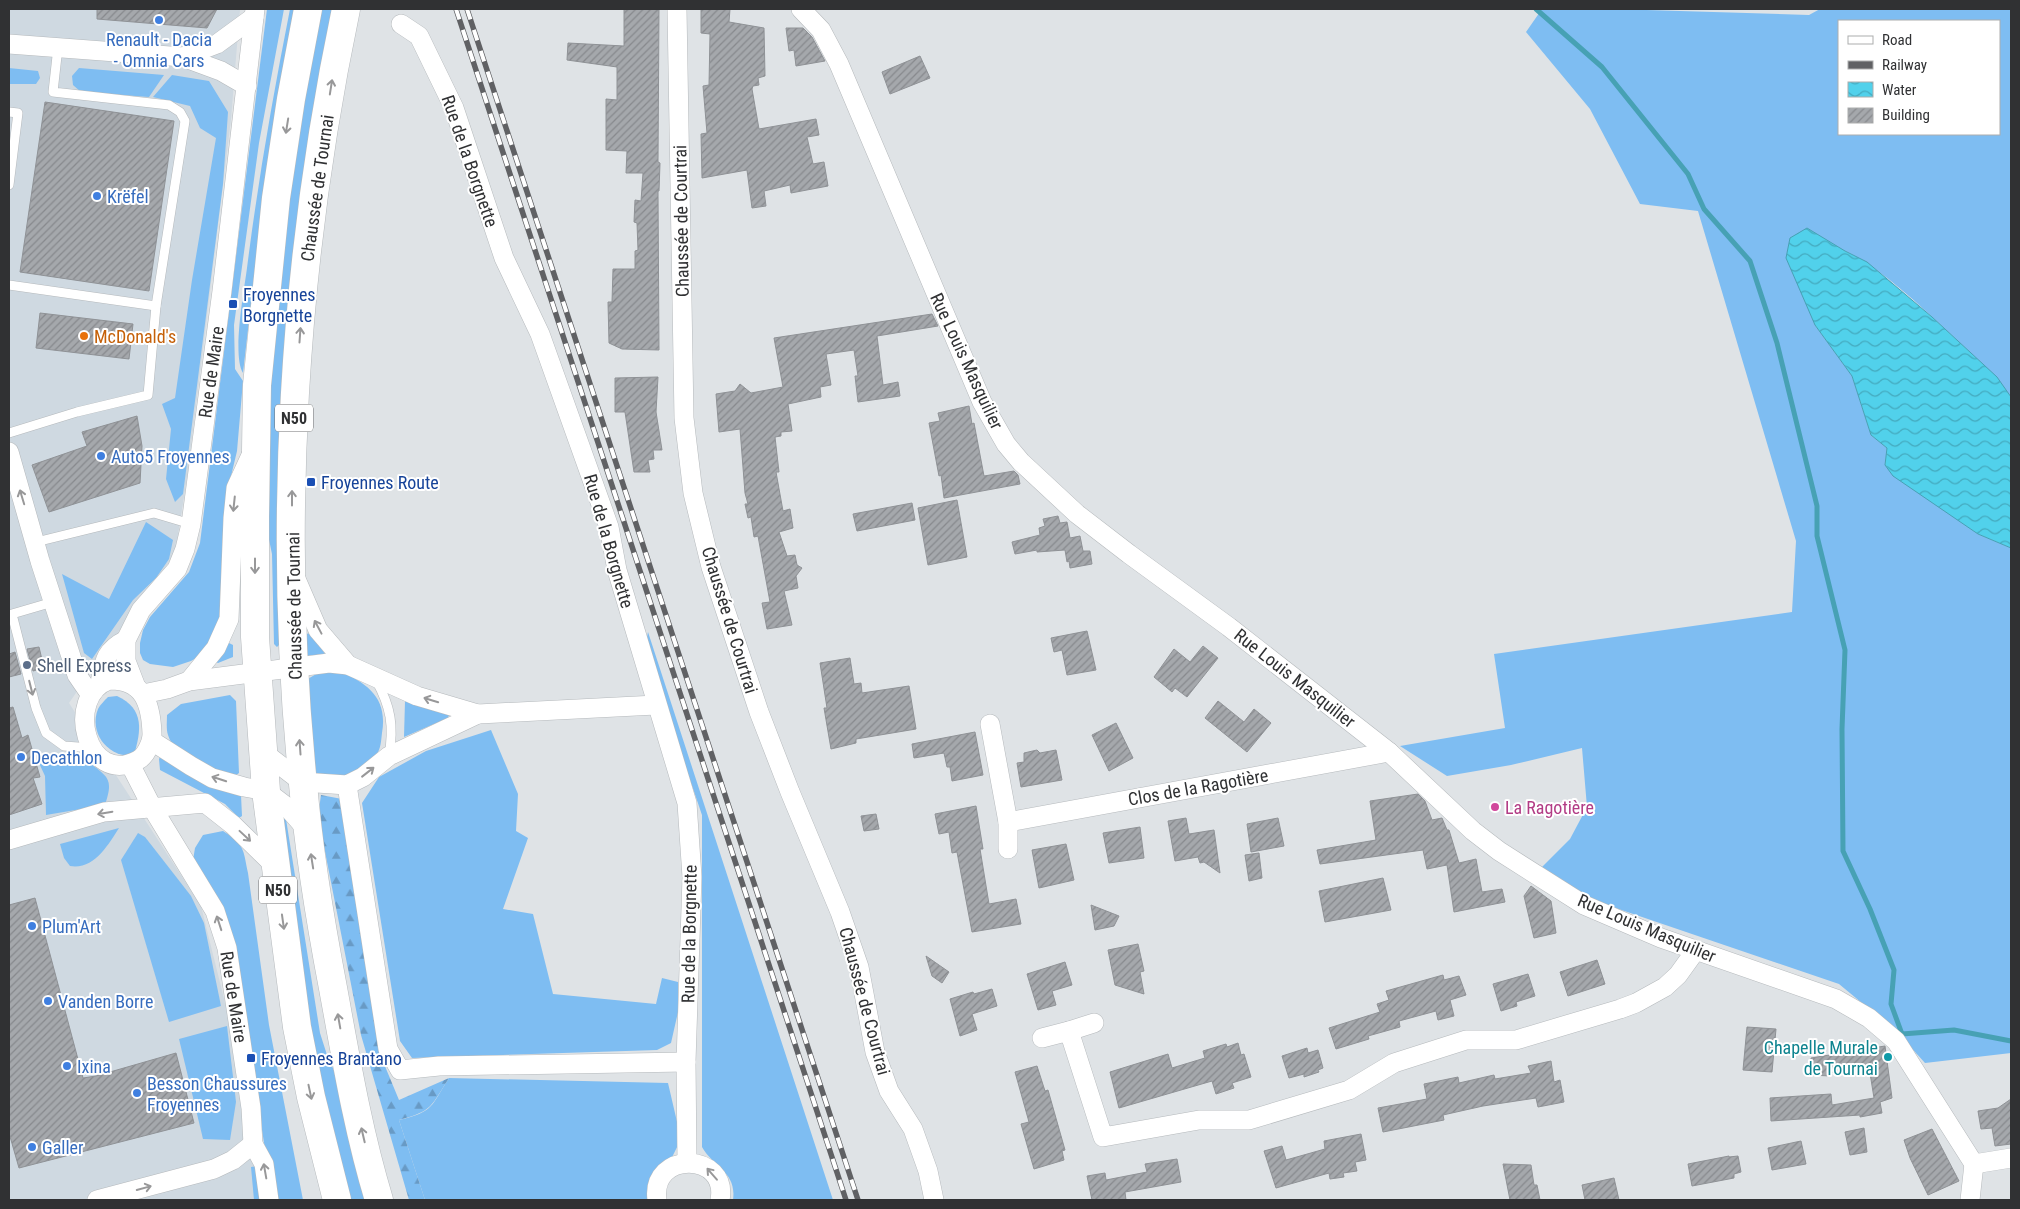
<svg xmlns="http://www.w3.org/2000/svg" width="2020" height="1209" font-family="'Roboto Condensed',sans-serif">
<defs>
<pattern id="forest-firs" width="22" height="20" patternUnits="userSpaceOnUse" patternTransform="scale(1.25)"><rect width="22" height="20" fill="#7ebdf2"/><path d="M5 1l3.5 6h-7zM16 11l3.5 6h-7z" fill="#689ac5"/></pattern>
<pattern id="water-waves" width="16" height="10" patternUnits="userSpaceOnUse" patternTransform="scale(1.25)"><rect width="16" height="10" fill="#51d1eb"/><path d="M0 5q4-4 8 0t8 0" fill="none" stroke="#44aabf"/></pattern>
<pattern id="building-hatch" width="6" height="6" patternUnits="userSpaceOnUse" patternTransform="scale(1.25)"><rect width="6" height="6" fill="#a5a8ac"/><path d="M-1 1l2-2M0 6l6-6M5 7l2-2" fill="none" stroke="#87898d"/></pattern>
</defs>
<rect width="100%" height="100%" fill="#dfe3e6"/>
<polygon fill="#cfd9e1" points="9,9 240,9 231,119 188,471 175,554 142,598 69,703 201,906 233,1035 268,1200 9,1200"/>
<g fill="#7ebdf2" fill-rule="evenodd">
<polygon points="267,9 284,9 259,143 234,325 235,369 243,381 237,451 228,489 221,628 198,657 191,661 173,667 150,664 143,660 140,653 140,643 143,630 150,617 189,572 200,543"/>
<path d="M290,9H298L262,208L243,373C232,355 244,291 247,268C258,181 273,95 290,9Z"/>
<polygon points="319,9 335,9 281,638 279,645 277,647 274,644 272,554 266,525 269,396 285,216"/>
<path d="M1542,9H1613L1809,15L1820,9H2011V397C1993,372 1970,352 1947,331C1916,302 1883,270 1845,251L1815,325L1852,376L1871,435L1887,448L1885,465L1978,534L2011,548V1053L1925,1063L1897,1032L1839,984L1598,902L1541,868L1570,839L1587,807L1582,748L1511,765L1447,776L1400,746L1505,728L1494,654L1792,612L1796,541L1698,211L1640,204L1590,109L1526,32ZM1839,21H1999V134H1839Z"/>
<polygon points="9,68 38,71 40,78 36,84 9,84"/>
<polygon points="79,68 164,75 149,97 81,92 73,85 72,76"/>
<polygon points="172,75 209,81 228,112 223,184 183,494 175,502 166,479 171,429 162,404 175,398 192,280 216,138 200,128 190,106 153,97"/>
<polygon points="146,522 173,540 169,559 156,578 133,600 92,659 84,653 62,574 109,599"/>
<path d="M648,632L833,1200H733C737,1172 714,1168 702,1147V815L645,648Z"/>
<polygon points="311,633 325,654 306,656 306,634"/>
<polygon points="229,643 233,645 233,657 218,663 216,662"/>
<path d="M340,671C368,684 388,698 382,733C381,741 381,749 376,755C368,764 357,771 348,778L319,776L314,772L306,680L318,673Z"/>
<path d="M230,695L236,701L239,773L232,778C213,770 174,757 168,735C166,729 167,721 167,715L181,704Z"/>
<path d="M117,696C145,709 141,731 134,755C110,759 88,734 98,709C100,705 105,700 108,697Z"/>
<polygon points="405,701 449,715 448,718 404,737"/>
<polygon points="491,730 518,794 516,831 528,838 503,909 533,914 553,994 656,1004 662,978 678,982 678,1012 671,1043 657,1050 412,1058 400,1041 362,803 379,777 426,751"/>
<polygon points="162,753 241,795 242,816 239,818 225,804 160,770 159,759"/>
<path d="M87,761C108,777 114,778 105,805L46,815L45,776L39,763Z"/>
<polygon points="283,817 286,819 320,1033 327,1055 336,1075 365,1200 349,1200 320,1080 309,1026 278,819"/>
<path d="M119,828C108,845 94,870 70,866L64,858L60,844Z"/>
<path d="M223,831C245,845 243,849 248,873L269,1025L303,1200H273L233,946L193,860L195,848L203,835Z"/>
<polygon points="138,833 145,837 156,851 191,896 204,923 221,1006 169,1022 121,860"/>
<polygon points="227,1026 236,1102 230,1140 203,1139 179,1039"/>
<path d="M449,1078L668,1083L681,1139L651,1200H425L399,1120C434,1112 431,1106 449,1078Z"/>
<polygon points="258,1166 265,1200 254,1200 251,1167"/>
</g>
<path fill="url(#forest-firs)" d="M321,795L342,799L382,1059L399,1100L449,1078C431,1106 433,1111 399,1120L425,1200H409L361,1035L318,816Z"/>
<polygon fill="url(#water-waves)" stroke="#47a1b4" points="1807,228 1845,251 1867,262 1932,317 1997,377 2011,397 2011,548 1978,534 1893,476 1885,465 1887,448 1871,435 1852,376 1815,325 1786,258 1790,238"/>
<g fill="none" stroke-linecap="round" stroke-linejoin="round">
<polyline stroke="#47a1b4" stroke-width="5" points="1536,9 1602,67 1688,174 1704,209 1750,261 1777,343 1817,506 1817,536 1845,650 1842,729 1843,851 1870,909 1894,970 1891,1004 1902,1034 1954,1030 2011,1041"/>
</g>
<g fill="url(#building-hatch)" stroke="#8f9296">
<polygon points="97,9 217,9 207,28 97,19"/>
<polygon points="624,9 659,9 658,162 660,163 659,191 658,191 659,350 622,349 609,343 608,302 612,302 613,269 635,269 635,251 638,250 637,223 634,222 635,200 641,201 643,173 626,173 627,151 606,150 606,99 617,100 617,67 567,60 568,43 624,46"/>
<polygon points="701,9 730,9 729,22 764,28 765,76 758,78 759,85 753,86 752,89 759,129 816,119 819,135 807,137 813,164 824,162 828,186 791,193 790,185 764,191 766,206 752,208 747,170 702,178 701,134 707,133 703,86 709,85 710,34 701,33"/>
<polygon points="786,28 803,28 812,37 825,61 796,66 794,50 789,51"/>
<polygon points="920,56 930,78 890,94 882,72"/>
<polygon points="45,102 174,121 149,291 20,272"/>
<polygon points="40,313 133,324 129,359 36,348"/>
<polygon points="932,314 938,326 877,336 883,385 898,382 900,396 858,402 855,376 858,376 854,350 826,354 831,385 820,387 821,397 788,404 792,431 781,432 781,436 775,437 779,472 776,472 783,511 790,509 793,528 779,532 787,556 795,555 797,565 802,568 796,576 798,588 784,591 792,625 767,629 762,603 770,602 758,536 754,537 751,517 748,518 745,504 748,504 745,493 740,429 719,432 716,394 735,391 740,384 751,393 783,387 774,338"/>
<polygon points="658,377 656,412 662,450 653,450 654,459 648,460 650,472 634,472 625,412 615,412 615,378"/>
<polygon points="969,406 972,424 974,423 984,476 1014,471 1018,475 1020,484 944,498 941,475 939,476 929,423 940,421 938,413"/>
<polygon points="137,416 142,446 140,483 49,512 32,465 87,446 82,432"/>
<polygon points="957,500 967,557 928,565 918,508"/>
<polygon points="912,503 915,520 857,531 853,514"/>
<polygon points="1058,516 1060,523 1067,522 1070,538 1080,536 1083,551 1090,551 1092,564 1070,568 1069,561 1067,562 1065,550 1037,552 1037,550 1015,554 1012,542 1040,535 1039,528 1045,526 1043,519"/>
<polygon points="1087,631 1096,670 1067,675 1062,650 1054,652 1051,638"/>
<polygon points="1203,646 1218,658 1187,697 1175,688 1172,692 1154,677 1174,649 1190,662"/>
<polygon points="39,647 44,668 33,671 27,649"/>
<polygon points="15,652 21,674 9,677 9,654"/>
<polygon points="850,658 854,684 861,683 862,693 909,686 916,729 856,739 856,743 831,749 824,708 827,708 820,663"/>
<polygon points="1218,701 1244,722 1254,709 1271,723 1247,752 1205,718"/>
<polygon points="13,707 22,738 28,735 40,777 33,778 42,804 9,815 9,708"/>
<polygon points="1116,723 1133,758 1109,771 1092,735"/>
<polygon points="975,732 983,775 952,781 950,767 947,767 944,753 914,758 912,744"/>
<polygon points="1037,750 1040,753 1056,750 1062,780 1021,787 1017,763 1024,762 1024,753"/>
<polygon points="1418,794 1425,801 1432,820 1442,818 1447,830 1449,830 1459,863 1476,859 1482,892 1502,889 1505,902 1454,912 1447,865 1427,869 1423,850 1320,864 1317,850 1376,840 1370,801"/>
<polygon points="976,806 983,849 980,849 989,904 1016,899 1021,924 972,932 957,852 952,853 949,832 939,834 935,814"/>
<polygon points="876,814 879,829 864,831 861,816"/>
<polygon points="1186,818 1189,834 1214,830 1220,873 1204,862 1200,863 1198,857 1175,861 1168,821"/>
<polygon points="1278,818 1284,846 1251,852 1247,824"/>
<polygon points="1140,827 1144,858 1109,863 1103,833"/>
<polygon points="1066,844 1074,880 1039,888 1032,850"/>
<polygon points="1259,853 1262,878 1249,881 1245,855"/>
<polygon points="1383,878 1391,910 1325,922 1319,891"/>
<polygon points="1531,886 1551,901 1556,933 1534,938 1524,896"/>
<polygon points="35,898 83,1078 96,1076 176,1053 194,1123 19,1168 9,1133 9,905"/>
<polygon points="1091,905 1119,916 1114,926 1095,930"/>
<polygon points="1138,944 1144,971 1140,972 1144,994 1115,985 1108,950"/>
<polygon points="926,956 949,972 942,983 932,976"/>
<polygon points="1597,960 1605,984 1568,996 1560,972"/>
<polygon points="1065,962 1072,985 1052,991 1056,1005 1038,1010 1027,974"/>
<polygon points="1528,974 1535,996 1516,1002 1517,1006 1501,1011 1493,984"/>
<polygon points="1443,975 1444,980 1459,976 1466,995 1450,1000 1454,1016 1438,1020 1436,1011 1399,1021 1400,1027 1368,1036 1369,1039 1336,1049 1329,1028 1380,1012 1377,1004 1389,1000 1386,991"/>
<polygon points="992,989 997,1006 972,1014 977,1030 960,1036 950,999 973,992 974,994"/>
<polygon points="1747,1027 1776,1029 1772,1072 1743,1070"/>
<polygon points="1238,1043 1241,1055 1244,1054 1251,1077 1232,1083 1234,1088 1216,1094 1212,1081 1119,1108 1110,1072 1168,1054 1172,1068 1205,1058 1203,1051 1226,1044 1227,1047"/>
<polygon points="1885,1046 1892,1098 1880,1102 1882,1113 1860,1117 1860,1115 1771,1121 1770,1098 1831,1094 1832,1105 1874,1098 1869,1067 1829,1073 1830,1076 1812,1075 1811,1058"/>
<polygon points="1307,1048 1308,1053 1318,1050 1323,1068 1318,1070 1319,1072 1304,1077 1304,1074 1289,1078 1282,1056"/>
<polygon points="1551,1061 1554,1082 1560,1080 1564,1102 1538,1107 1536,1098 1483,1106 1443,1115 1444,1120 1383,1132 1378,1108 1427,1099 1424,1084 1458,1077 1459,1083 1494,1075 1495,1079 1531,1073 1528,1066"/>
<polygon points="1037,1066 1045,1091 1048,1090 1065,1150 1062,1151 1064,1160 1034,1169 1021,1124 1029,1122 1015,1072"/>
<polygon points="2011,1099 2011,1144 1995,1146 1992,1128 1981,1129 1978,1111 1998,1108"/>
<polygon points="1864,1128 1867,1152 1850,1155 1845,1132"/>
<polygon points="1932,1129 1959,1181 1928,1195 1910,1158 1904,1140"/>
<polygon points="1361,1134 1366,1160 1355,1162 1357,1171 1343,1173 1344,1177 1330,1179 1329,1173 1276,1188 1264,1151 1282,1146 1286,1160 1325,1149 1324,1141"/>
<polygon points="1801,1141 1806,1164 1772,1170 1768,1148"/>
<polygon points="1729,1156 1729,1157 1738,1156 1741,1172 1734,1174 1734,1178 1692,1186 1688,1164"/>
<polygon points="1177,1159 1181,1182 1125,1192 1126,1200 1092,1200 1087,1176 1105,1173 1106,1180 1147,1172 1145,1164"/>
<polygon points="1503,1164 1531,1165 1534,1185 1537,1185 1540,1200 1510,1200"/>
<polygon points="1614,1178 1619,1200 1585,1200 1582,1185"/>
</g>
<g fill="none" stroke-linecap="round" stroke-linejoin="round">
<g stroke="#b5b9bc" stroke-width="10">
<g id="lane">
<polyline points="9,112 18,113 9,185"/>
<polyline points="9,285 156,306"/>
<polyline points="9,433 77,412 148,395 156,306 185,121 180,112 169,105 53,92 58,47"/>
<polyline points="36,542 154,513 191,524"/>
<polyline points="53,602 12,614 36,708 46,733 64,746 92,748"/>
<path d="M376,680C391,707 394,726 389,756"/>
</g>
</g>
<g stroke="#b5b9bc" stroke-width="20">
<g id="street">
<polyline points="677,9 684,418 693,493 711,567 759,712 790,792 840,912 859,967 875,1052 889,1091 913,1129 928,1171 934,1200"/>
<polyline points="801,9 821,30 839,64 982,402 1006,444 1021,462 1077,514 1129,554 1229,627 1389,752 1473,831 1499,851 1584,905 1661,938 1836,999 1869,1018 1896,1041 1974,1164"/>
<polyline points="401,24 419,36 454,108 504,258 540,334 609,527 617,570 687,803 692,877 686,1062 687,1162"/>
<polyline points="9,44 183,57 221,71 247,86"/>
<polyline points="183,57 217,44 254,17"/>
<polyline points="9,452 40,561 77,675 90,694"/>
<polyline points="296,579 318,630 348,665"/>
<path d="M109,680C144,679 151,704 152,734C152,742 146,756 138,760C86,788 64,696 109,680Z"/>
<polyline points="189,681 216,648 229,619 233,518 236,488 253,451"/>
<path d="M100,683C104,662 105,650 126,640"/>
<polyline points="136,687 126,661 126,640 141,610 177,569 185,549 191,524 222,291 255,9"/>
<polyline points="143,694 167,689 189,681 329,663 348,665 417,696 478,714 656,705"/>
<polyline points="990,724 1008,822 1008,849"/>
<polyline points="152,741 191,766 212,778 244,787 266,791 287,807 308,831"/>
<polyline points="263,752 302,782 347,785 363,777 389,756 478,714"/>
<polyline points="130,764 153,809 215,911 227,948 251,1108 253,1144 264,1164 269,1200"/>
<polyline points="347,785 388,1049 400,1070 439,1066 686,1062"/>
<polyline points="1008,822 1389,752"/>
<polyline points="9,840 104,812 205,803 233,825 275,866"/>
<polyline points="1069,1031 1094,1023"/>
<polyline points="1042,1038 1069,1031 1103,1137 1199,1120 1249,1120 1349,1090 1394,1063 1466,1040 1516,1040 1620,1009 1636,1003 1665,987 1678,975 1696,950"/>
<polyline points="1974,1164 2011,1158"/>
<polyline points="97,1200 214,1169 233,1160 253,1144"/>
<path d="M657,1200C650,1150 729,1152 720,1200"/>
<polyline points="1970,1200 1974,1164"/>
</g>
</g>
<g stroke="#b5b9bc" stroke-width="29">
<g id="primary">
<polyline points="308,9 291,99 276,198 257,385 255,517 255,637 266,791 297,1027 311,1097 337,1200"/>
<path d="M346,9C293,261 277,528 303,784C309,853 320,920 333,988C346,1059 358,1131 379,1200"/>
</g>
</g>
<use href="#lane" stroke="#fff" stroke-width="9"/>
<use href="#street" stroke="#fff" stroke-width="19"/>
<use href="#primary" stroke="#fff" stroke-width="28"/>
<g stroke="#606164" stroke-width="5.5">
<g id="rail">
<polyline points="456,9 846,1200"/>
<polyline points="467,9 858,1200"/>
</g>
</g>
<use href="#rail" stroke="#fff" stroke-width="4" stroke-dasharray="11" stroke-linecap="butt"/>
</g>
<defs><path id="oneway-shaft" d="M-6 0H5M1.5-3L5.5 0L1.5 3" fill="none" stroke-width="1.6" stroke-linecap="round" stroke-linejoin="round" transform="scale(1.25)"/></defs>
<g stroke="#989899">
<use href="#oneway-shaft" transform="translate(331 87) rotate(-81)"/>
<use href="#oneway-shaft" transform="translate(287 126) rotate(99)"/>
<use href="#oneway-shaft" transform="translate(300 335) rotate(-86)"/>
<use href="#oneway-shaft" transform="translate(22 497) rotate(-107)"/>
<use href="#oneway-shaft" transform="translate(292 498) rotate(-90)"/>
<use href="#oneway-shaft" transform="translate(234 504) rotate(96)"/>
<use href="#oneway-shaft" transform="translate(255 566) rotate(90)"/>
<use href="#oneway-shaft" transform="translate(318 627) rotate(-118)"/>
<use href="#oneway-shaft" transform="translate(31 688) rotate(76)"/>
<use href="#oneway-shaft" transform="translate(431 700) rotate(-163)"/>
<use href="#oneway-shaft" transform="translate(300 747) rotate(-94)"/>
<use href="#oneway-shaft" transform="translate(368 772) rotate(-38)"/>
<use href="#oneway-shaft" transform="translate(219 779) rotate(-162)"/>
<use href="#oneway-shaft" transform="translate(105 813) rotate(170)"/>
<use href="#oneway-shaft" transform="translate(245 836) rotate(43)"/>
<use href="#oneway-shaft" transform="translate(312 861) rotate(-99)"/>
<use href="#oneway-shaft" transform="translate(283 922) rotate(82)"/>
<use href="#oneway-shaft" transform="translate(219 923) rotate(-108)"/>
<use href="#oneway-shaft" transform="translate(339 1021) rotate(-100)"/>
<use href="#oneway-shaft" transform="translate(310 1092) rotate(78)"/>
<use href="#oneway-shaft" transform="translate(363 1135) rotate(-103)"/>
<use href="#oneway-shaft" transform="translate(265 1171) rotate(-100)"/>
<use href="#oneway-shaft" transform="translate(712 1174) rotate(-131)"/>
<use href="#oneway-shaft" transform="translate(144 1188) rotate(-15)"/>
</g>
<g fill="#3f7fe0" stroke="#fff" stroke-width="2">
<circle cx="159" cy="20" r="5"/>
<circle cx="97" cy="196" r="5"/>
<circle cx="101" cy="456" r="5"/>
<circle cx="21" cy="757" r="5"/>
<circle cx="32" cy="926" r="5"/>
<circle cx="48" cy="1001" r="5"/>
<circle cx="67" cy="1066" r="5"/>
<circle cx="137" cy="1093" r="5"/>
<circle cx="32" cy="1147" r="5"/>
</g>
<g fill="#1a4fb4" stroke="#fff" stroke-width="2">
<rect x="228" y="299" width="10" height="10" rx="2.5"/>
<rect x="306" y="477" width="10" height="10" rx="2.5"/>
<rect x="246" y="1053" width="10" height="10" rx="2.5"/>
</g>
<circle fill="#e8710a" stroke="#fff" stroke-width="2" cx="84" cy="336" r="5"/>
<circle fill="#5c6f8a" stroke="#fff" stroke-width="2" cx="27" cy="665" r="5"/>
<circle fill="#d1479c" stroke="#fff" stroke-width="2" cx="1495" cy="807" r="5"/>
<circle fill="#0f9aa8" stroke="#fff" stroke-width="2" cx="1888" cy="1057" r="5"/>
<g text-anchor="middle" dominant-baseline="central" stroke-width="4" stroke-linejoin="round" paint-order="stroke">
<g fill="#fff" stroke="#6e6f70" stroke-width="1">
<rect x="275" y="404.5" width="38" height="27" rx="4"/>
<rect x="259" y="876.5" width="38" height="27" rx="4"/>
</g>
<g font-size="16" font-weight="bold" fill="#303133">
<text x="294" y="418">N50</text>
<text x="278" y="890">N50</text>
</g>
<g font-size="18" fill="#366cbe" stroke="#fff" text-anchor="start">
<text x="159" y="39" text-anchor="middle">Renault - Dacia<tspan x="159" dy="21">- Omnia Cars</tspan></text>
<text x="107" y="196">Krëfel</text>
<text x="111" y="456">Auto5 Froyennes</text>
<text x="31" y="757">Decathlon</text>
<text x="42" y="926">Plum'Art</text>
<text x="58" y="1001">Vanden Borre</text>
<text x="77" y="1066">Ixina</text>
<text x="147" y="1083">Besson Chaussures<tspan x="147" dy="21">Froyennes</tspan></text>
<text x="42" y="1147">Galler</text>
</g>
<g font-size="18" fill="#303133" stroke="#fff">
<text transform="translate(470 161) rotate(71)">Rue de la Borgnette</text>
<text transform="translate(317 188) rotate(-82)">Chaussée de Tournai</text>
<text transform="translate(681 221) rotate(-91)">Chaussée de Courtrai</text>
<text transform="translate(967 361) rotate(65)">Rue Louis Masquilier</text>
<text transform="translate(211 372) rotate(-82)">Rue de Maire</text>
<text transform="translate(609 541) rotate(74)">Rue de la Borgnette</text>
<text transform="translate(294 606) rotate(-91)">Chaussée de Tournai</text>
<text transform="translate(730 620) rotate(73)">Chaussée de Courtrai</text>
<text transform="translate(1295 678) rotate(38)">Rue Louis Masquilier</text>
<text transform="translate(1198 787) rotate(-10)">Clos de la Ragotière</text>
<text transform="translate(1647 928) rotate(23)">Rue Louis Masquilier</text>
<text transform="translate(689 934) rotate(-89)">Rue de la Borgnette</text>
<text transform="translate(234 997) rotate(81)">Rue de Maire</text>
<text transform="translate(865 1001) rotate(75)">Chaussée de Courtrai</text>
</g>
<g font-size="18" fill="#164399" stroke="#fff" text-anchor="start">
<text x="243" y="294">Froyennes<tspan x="243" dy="21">Borgnette</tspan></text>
<text x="321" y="482">Froyennes Route</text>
<text x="261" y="1058">Froyennes Brantano</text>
</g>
<g font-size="18" fill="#c56008" stroke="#fff" text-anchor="start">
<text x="94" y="336">McDonald's</text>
</g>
<g font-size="18" fill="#4e5e75" stroke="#fff" text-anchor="start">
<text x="37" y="665">Shell Express</text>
</g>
<g font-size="18" fill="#b23c85" stroke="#fff" text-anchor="start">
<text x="1505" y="807">La Ragotière</text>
</g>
<g font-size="18" fill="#0d838f" stroke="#fff" text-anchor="end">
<text x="1878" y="1047">Chapelle Murale<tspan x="1878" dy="21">de Tournai</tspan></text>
</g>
</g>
<rect width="2020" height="1209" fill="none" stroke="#303133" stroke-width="20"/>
<rect x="1838" y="20" width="162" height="115" fill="#ffffff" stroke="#acadad"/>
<rect x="1848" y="36" width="25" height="8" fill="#ffffff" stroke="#acadad"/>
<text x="1882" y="45" font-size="15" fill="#303133">Road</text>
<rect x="1848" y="61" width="25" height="8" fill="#606164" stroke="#acadad"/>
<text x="1882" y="70" font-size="15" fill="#303133">Railway</text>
<rect x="1848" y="82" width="25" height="15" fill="url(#water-waves)" stroke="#acadad"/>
<text x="1882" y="95" font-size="15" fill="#303133">Water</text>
<rect x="1848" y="108" width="25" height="15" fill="url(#building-hatch)" stroke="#acadad"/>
<text x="1882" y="120" font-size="15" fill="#303133">Building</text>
</svg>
